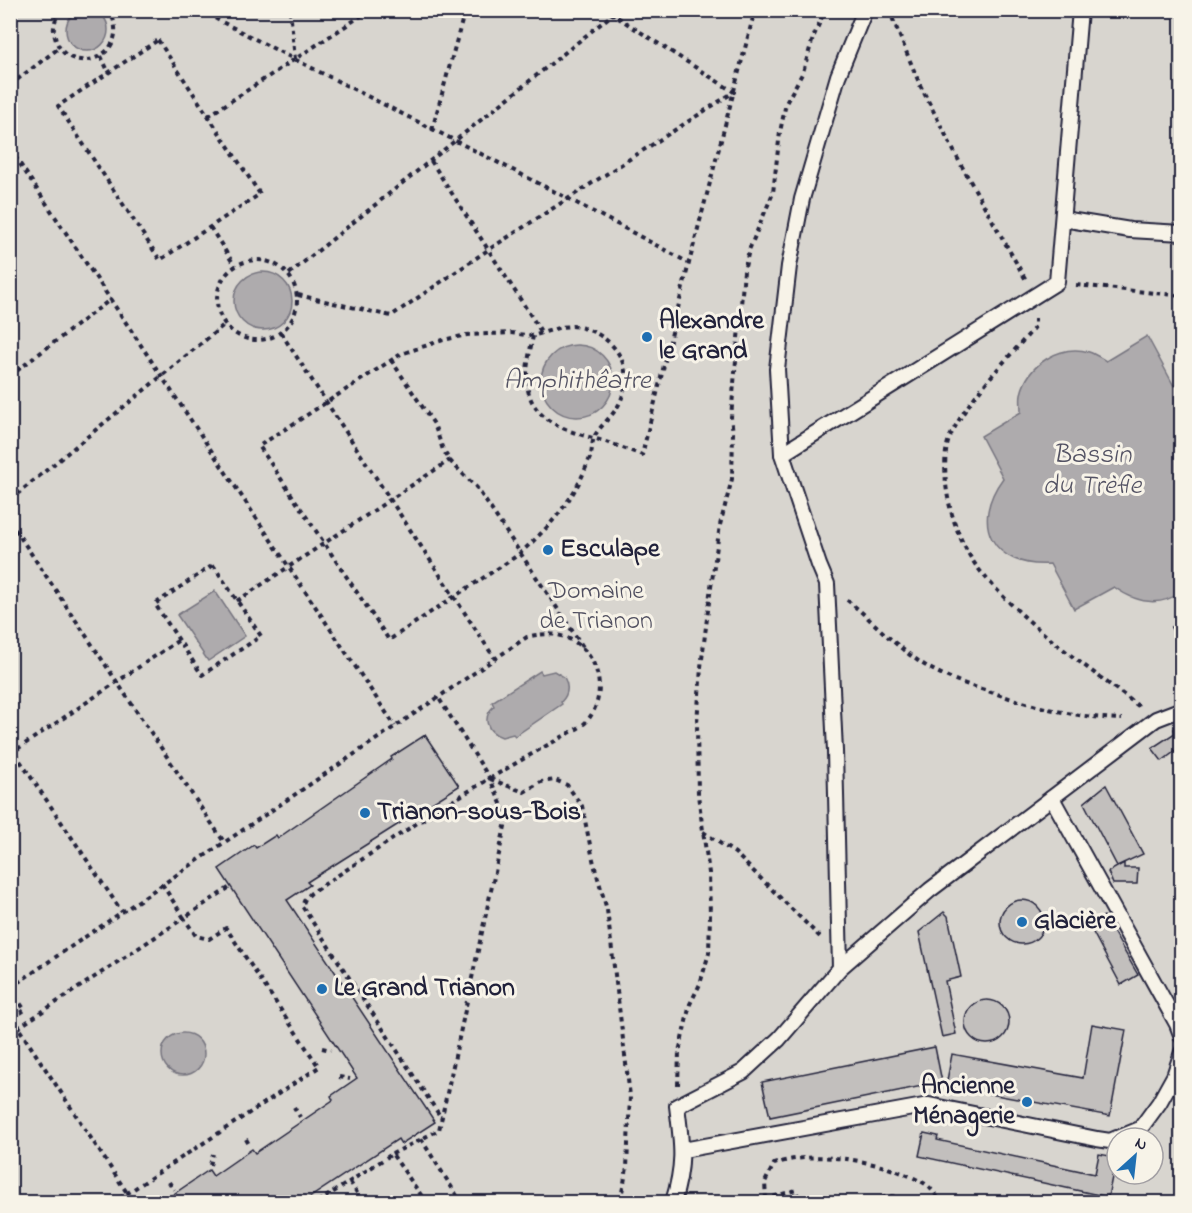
<svg xmlns="http://www.w3.org/2000/svg" width="1192" height="1213" font-family="'Indie Flower',sans-serif">
<rect width="100%" height="100%" fill="#f7f3e8"/>
<filter id="ink" filterUnits="userSpaceOnUse"><feTurbulence type="fractalNoise" baseFrequency=".0167" numOctaves="2"/><feDisplacementMap in="SourceGraphic" scale="12" xChannelSelector="R" yChannelSelector="G"/><feConvolveMatrix kernelMatrix="1 2 1 2 8 2 1 2 1" color-interpolation-filters="sRGB"/></filter>
<g filter="url(#ink)">
<path fill="#d8d5cf" stroke="#7d7c85" stroke-width="1.5" fill-rule="evenodd" d="M10,11H1181V1202H11ZM1117,1138H1153V1174H1117Z"/>
<g fill="#aeabad" stroke="#76747f" stroke-width="1.5">
<circle cx="87" cy="30" r="21"/>
<circle cx="263" cy="301" r="29"/>
<path d="M1147,336L1174,386H1181V592C1159,608 1135,602 1114,587L1074,609L1050,564C993,568 969,524 1003,478L981,436L1021,412C1021,406 1020,399 1021,394C1028,364 1060,344 1089,352C1095,354 1101,358 1106,361Z"/>
<circle cx="577" cy="381" r="36"/>
<polygon points="215,591 245,636 208,661 177,615"/>
<path d="M540,671L542,674L554,671L564,677C569,686 569,694 561,702L562,704L515,736L513,734L502,737C486,732 482,717 494,706L492,702Z"/>
<circle cx="183" cy="1054" r="21"/>
</g>
<g fill="#c2bfbd" stroke="#22223b" stroke-width="1.5">
<polygon points="1182,725 1182,746 1162,761 1152,748 1175,733 1174,729"/>
<polygon points="425,735 459,786 307,882 310,885 287,900 435,1122 401,1144 398,1139 303,1202 162,1202 209,1170 213,1176 252,1149 255,1153 333,1100 331,1096 357,1078 219,869 254,845 256,848 276,835 278,838 392,759 391,757"/>
<polygon points="1106,785 1143,854 1117,866 1084,803"/>
<polygon points="1124,863 1124,868 1138,868 1137,884 1113,884 1108,872"/>
<circle cx="1022" cy="922" r="22"/>
<polygon points="944,912 948,916 961,977 945,981 956,1034 942,1037 919,932"/>
<polygon points="1104,916 1138,975 1121,985 1089,925"/>
<circle cx="987" cy="1022" r="22"/>
<polygon points="1092,1024 1126,1030 1110,1116 946,1086 952,1054 1083,1078"/>
<polygon points="935,1047 942,1082 770,1117 762,1082"/>
<polygon points="924,1133 938,1136 937,1140 1095,1174 1099,1154 1116,1157 1108,1197 919,1156"/>
</g>
<g fill="none" stroke-linecap="round" stroke-linejoin="round">
<g stroke="#22223b" stroke-width="18">
<g id="service">
<polyline points="1063,219 1130,230 1182,233"/>
<polyline points="782,454 1057,282 1080,10"/>
<polyline points="1052,798 1177,1024 1182,1037"/>
<polyline points="840,968 835,751 827,584 819,565 782,454 777,369 789,266 802,199 838,76 865,10"/>
<polyline points="1118,1138 1140,1129 1159,1103 1174,1076 1182,1052"/>
<polyline points="683,1150 929,1105 1097,1139 1110,1141 1117,1138"/>
<path d="M673,1202C685,1163 682,1146 677,1106L743,1072L779,1039L840,968L930,890L1156,719L1182,709"/>
</g>
</g>
<g stroke="#22223b" stroke-width="4" stroke-dasharray="4.5 4.5" stroke-linecap="butt">
<path d="M61,10C55,18 52,28 55,37C66,81 136,57 109,10"/>
<path d="M199,10C362,95 528,175 689,263"/>
<polyline points="290,10 295,59"/>
<polyline points="889,10 920,85 960,163 1026,280"/>
<polygon points="158,40 260,194 160,260 58,106"/>
<polyline points="101,56 109,73"/>
<polyline points="10,85 59,48"/>
<polyline points="208,116 370,10"/>
<polyline points="432,130 465,10"/>
<polyline points="10,149 395,726"/>
<polyline points="431,161 542,333"/>
<polyline points="210,227 235,266"/>
<circle cx="257" cy="300" r="40"/>
<polyline points="289,274 618,10"/>
<polyline points="1076,285 1175,295 1182,298"/>
<polyline points="298,295 391,316 488,250 734,92 606,10"/>
<path d="M1035,318V327C1005,362 968,397 949,439C944,453 945,470 946,484C949,514 962,549 981,572C1026,626 1086,666 1141,708"/>
<path d="M572,326C609,330 637,363 621,400C615,415 601,424 594,437C592,443 592,450 591,455C589,461 586,467 584,472C572,500 551,525 529,545C514,560 494,570 477,582C447,601 418,621 389,640L259,446L401,354L443,340L467,335L511,333L533,336L561,327Z"/>
<polyline points="281,333 495,659"/>
<path d="M533,336C530,351 526,367 527,383C530,419 563,430 593,438C610,443 626,449 642,455L689,263L755,10"/>
<polyline points="391,360 434,424 443,450 451,462 477,488 583,647"/>
<polyline points="10,376 111,299"/>
<polyline points="10,500 225,324"/>
<polyline points="10,522 224,842"/>
<polygon points="213,565 261,636 202,675 155,604"/>
<path d="M847,600C871,619 892,643 917,660C938,675 964,684 988,691C1032,706 1076,718 1122,719"/>
<polyline points="237,601 450,460"/>
<polyline points="1171,629 1182,622"/>
<polyline points="10,746 122,912"/>
<polyline points="10,754 179,640"/>
<polyline points="490,779 524,792 541,782 555,780 567,785 582,806 594,864 607,910 630,1096 627,1168 620,1202"/>
<polyline points="703,832 735,853 820,937"/>
<polyline points="162,884 184,918 230,887"/>
<path d="M10,988L527,637C547,632 563,633 579,645C602,663 606,700 586,722C578,730 564,735 555,741C524,758 494,776 464,794C412,825 362,860 311,893L305,899L302,906L442,1119"/>
<polyline points="10,989 25,1010 10,1020"/>
<polyline points="10,1015 133,1202"/>
<polyline points="10,1033 184,918 196,936 209,939 226,928 319,1067 114,1202"/>
<polyline points="322,1048 331,1050"/>
<polyline points="339,1077 350,1079"/>
<polyline points="678,1085 679,1052 690,1004 700,984 709,953 710,915 709,873 698,795 697,723 701,667 710,594 720,525 732,479 733,433 731,417 744,271 749,250 773,193 780,132 786,103 803,72 813,38 825,10"/>
<polyline points="294,1107 300,1117"/>
<polyline points="246,1139 250,1146"/>
<polyline points="421,1139 461,1202"/>
<polyline points="392,1154 439,1130 507,817 490,779 438,697"/>
<polyline points="210,1165 213,1154"/>
<polyline points="169,1182 174,1190"/>
<polyline points="350,1182 363,1202"/>
<path d="M766,1199L765,1182L774,1164C817,1149 883,1161 922,1182C930,1186 936,1195 941,1202"/>
<polyline points="318,1202 392,1154 426,1202"/>
<polyline points="756,1202 796,1190 800,1202"/>
<path d="M873,1202C885,1195 897,1194 909,1202"/>
<polyline points="957,1202 964,1202"/>
</g>
<use href="#service" stroke="#f7f3e8" stroke-width="14"/>
</g>
</g>
<g fill="#1f6fb2" stroke="#f7f3e8" stroke-width="2">
<circle cx="647" cy="337" r="6"/>
<circle cx="548" cy="550" r="6"/>
<circle cx="365" cy="813" r="6"/>
<circle cx="1022" cy="922" r="6"/>
<circle cx="322" cy="989" r="6"/>
<circle cx="1027" cy="1102" r="6"/>
</g>
<g text-anchor="middle" dominant-baseline="central" stroke-width="6" stroke-linejoin="round" paint-order="stroke">
<g font-size="26" font-weight="bold" fill="#22223b" stroke="#f7f3e8" text-anchor="start">
<text x="659" y="322">Alexandre<tspan x="659" dy="30">le Grand</tspan></text>
<text x="560" y="550">Esculape</text>
<text x="377" y="813">Trianon-sous-Bois</text>
<text x="1034" y="922">Glacière</text>
<text x="334" y="989">Le Grand Trianon</text>
<text x="1015" y="1087" text-anchor="end">Ancienne<tspan x="1015" dy="30">Ménagerie</tspan></text>
</g>
<g font-size="26" fill="#504f60" stroke="#f7f3e8">
<text x="596" y="592">Domaine<tspan x="596" dy="30">de Trianon</tspan></text>
</g>
<g font-size="27" font-style="italic" fill="#535263" stroke="#f7f3e8">
<text x="577" y="381">Amphithêatre</text>
<text x="1092" y="455">Bassin<tspan x="1092" dy="31">du Trèfle</tspan></text>
</g>
</g>
<rect width="1192" height="1213" fill="none" stroke="#f7f3e8" stroke-width="36"/>
<rect x="18" y="18" width="1156" height="1177" fill="none" stroke="#22223b" stroke-width="2" filter="url(#ink)"/>
<g transform="translate(1135 1156) rotate(27)"><circle r="28" fill="#f7f3e8" stroke="#a29fa3" stroke-width="1.5"/>
<path d="M0-4.5L10 22L0 15L-10 22Z" fill="#1f6fb2"/>
<text y="-9" font-size="16" font-weight="bold" text-anchor="middle" fill="#22223b">N</text>
</g>
</svg>
